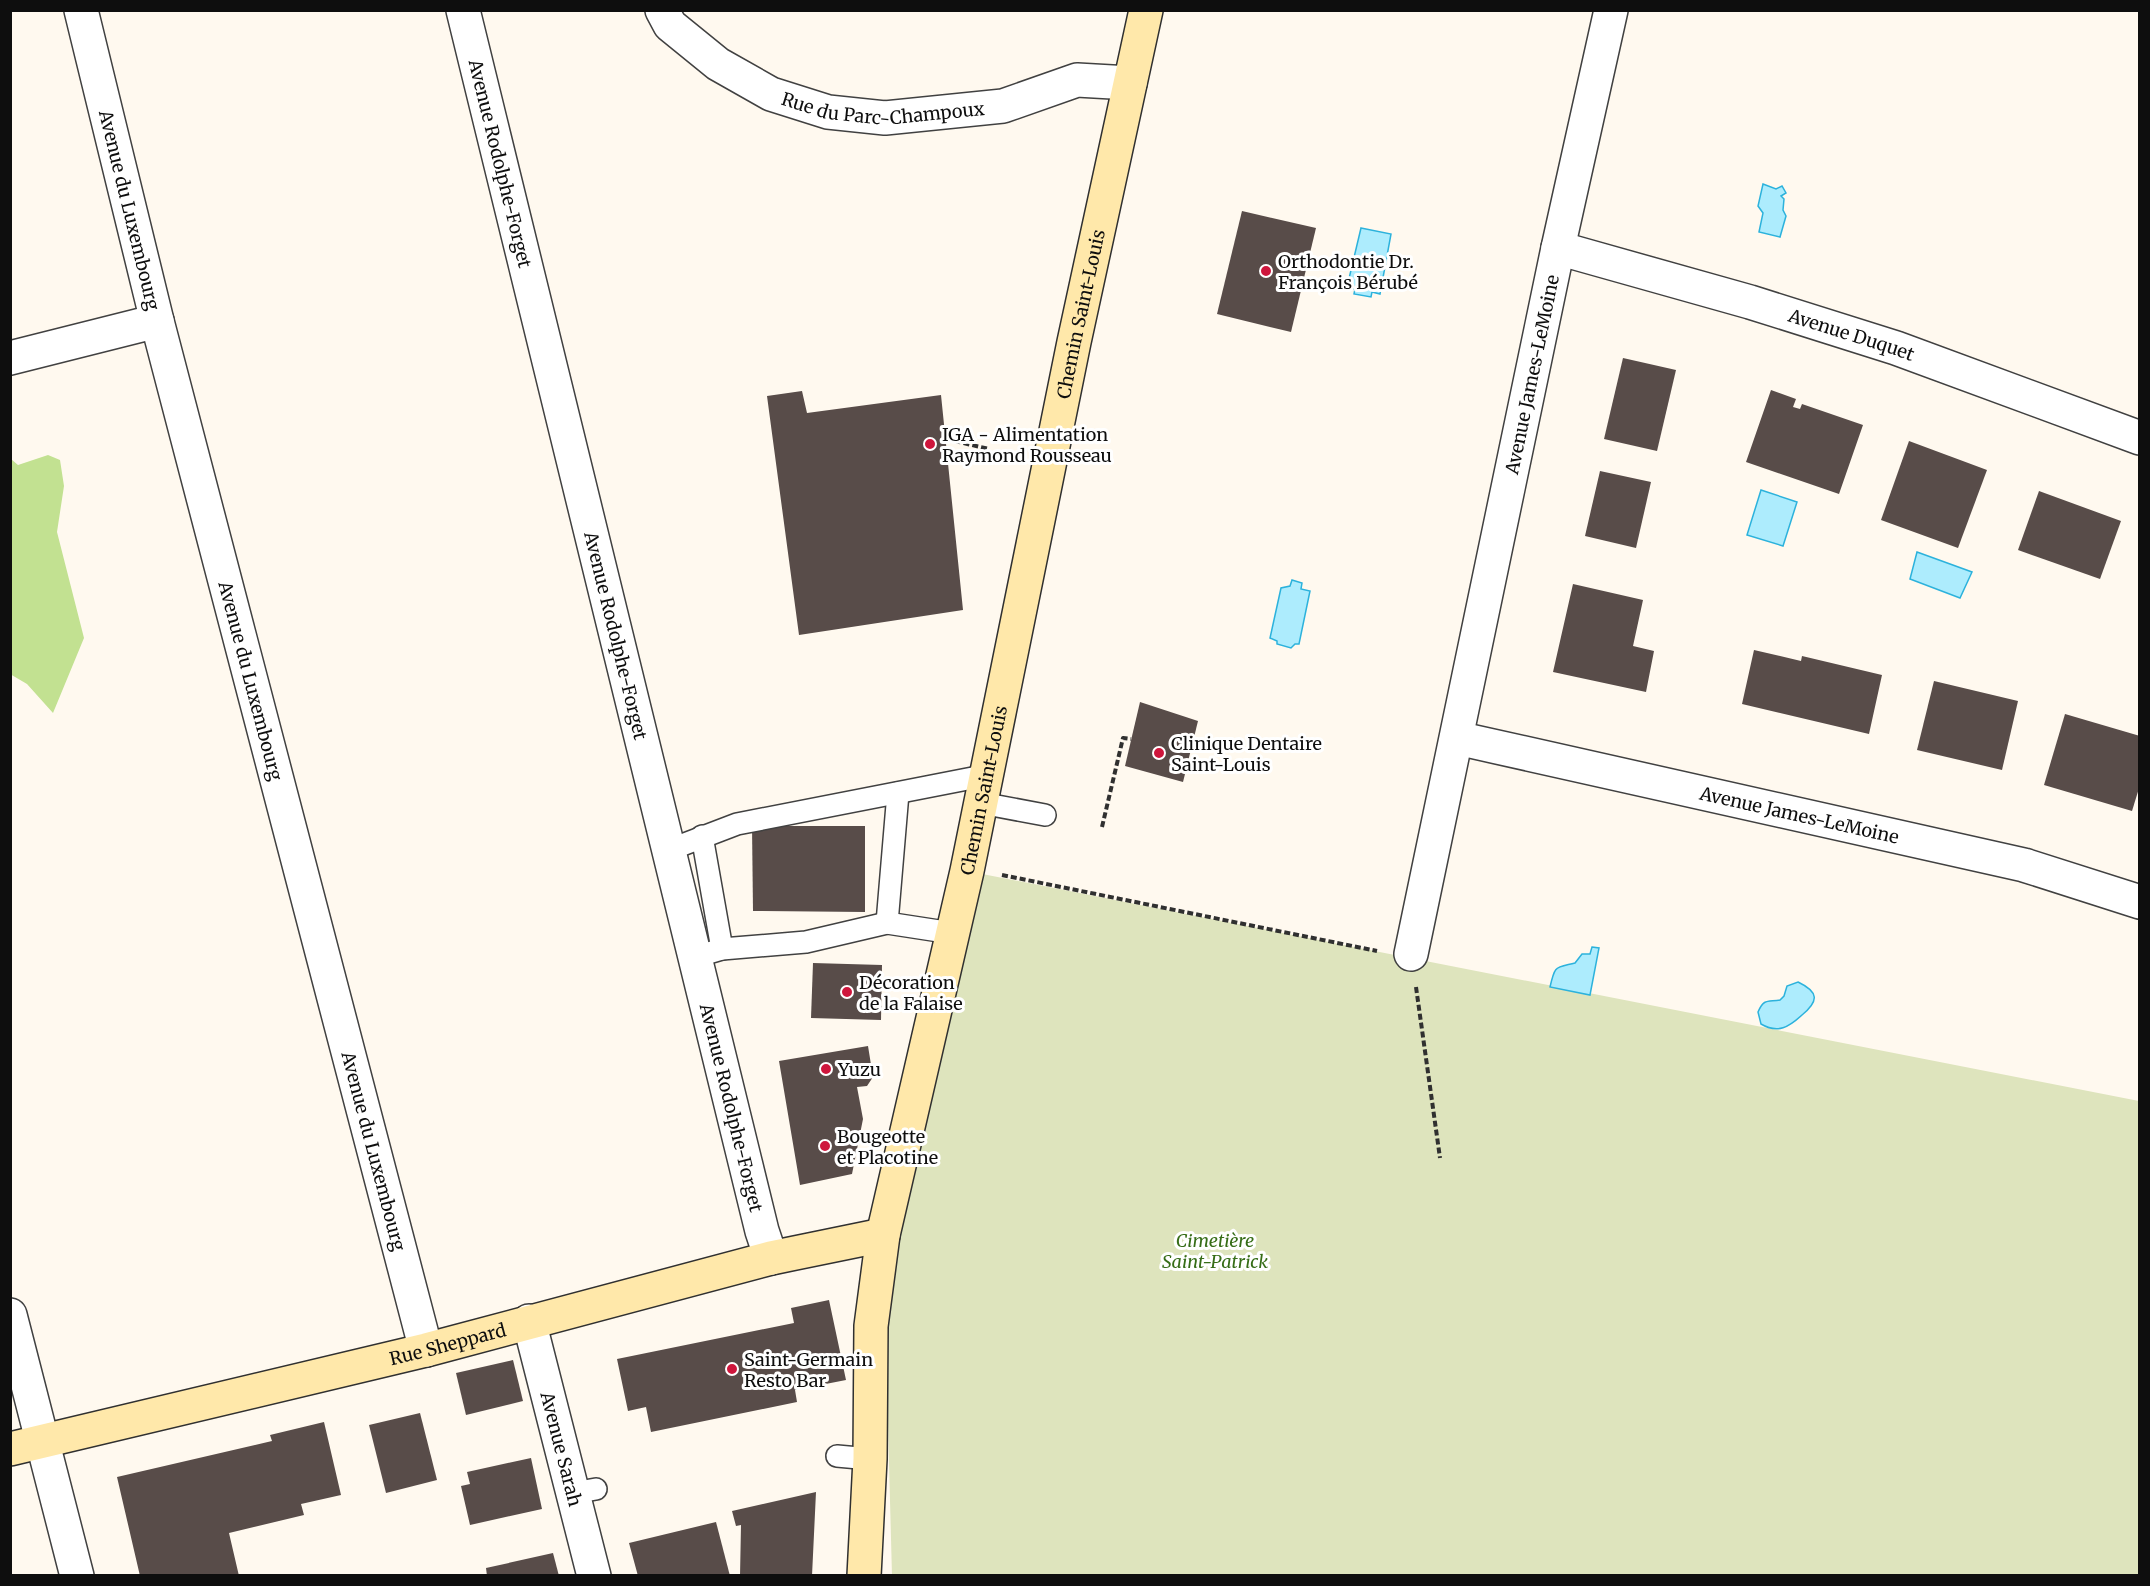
<svg xmlns="http://www.w3.org/2000/svg" width="2150" height="1586" font-family="Merriweather,serif">
<rect width="100%" height="100%" fill="#fff9ef"/>
<polygon fill="#c2e191" points="48,455 60,460 64,486 57,532 84,638 53,713 27,684 10,674 11,459 18,465"/>
<polygon fill="#dee4bd" points="967,871 2139,1101 2139,1575 892,1576 883,1235"/>
<g fill="#adecfd" stroke="#2cb2dc" stroke-width="1.5">
<polygon points="1763,184 1776,189 1782,186 1786,193 1781,196 1784,199 1783,210 1786,216 1780,237 1759,232 1763,213 1758,206"/>
<polygon points="1361,228 1391,234 1380,294 1372,292 1371,297 1354,294 1355,289 1347,287"/>
<polygon points="1761,490 1797,502 1783,546 1747,535"/>
<polygon points="1917,552 1972,572 1960,598 1910,579"/>
<polygon points="1292,580 1302,583 1301,589 1310,591 1299,644 1295,644 1291,648 1277,644 1277,641 1270,638 1281,588 1290,586"/>
<path d="M1592,947L1599,948L1590,995L1550,987C1555,965 1555,968 1575,963L1582,954H1590Z"/>
<path d="M1798,982C1819,992 1819,1001 1802,1015C1789,1027 1778,1034 1761,1024L1758,1012C1764,998 1768,1002 1780,1000L1784,996L1787,986Z"/>
</g>
<g fill="#584c49">
<polygon points="1242,211 1316,228 1291,332 1217,314"/>
<polygon points="1623,358 1676,370 1657,451 1604,439"/>
<polygon points="1771,390 1796,399 1793,407 1800,409 1802,404 1863,425 1839,494 1746,462"/>
<polygon points="802,391 807,413 941,395 963,610 799,635 767,396"/>
<polygon points="1909,441 1987,470 1958,548 1881,520"/>
<polygon points="1600,471 1651,482 1636,548 1585,536"/>
<polygon points="2039,491 2121,521 2100,579 2018,550"/>
<polygon points="1573,584 1643,600 1633,646 1654,651 1646,692 1553,672"/>
<polygon points="1754,650 1801,661 1802,656 1882,675 1869,734 1742,704"/>
<polygon points="1934,681 2018,701 2002,770 1917,750"/>
<polygon points="1140,702 1198,721 1183,782 1125,766"/>
<polygon points="2065,714 2140,736 2140,785 2132,811 2044,785"/>
<polygon points="752,826 865,826 865,912 753,911"/>
<polygon points="813,963 882,965 881,1020 811,1018"/>
<polygon points="868,1046 873,1077 867,1086 857,1087 863,1119 852,1174 800,1185 779,1061"/>
<polygon points="829,1300 846,1380 795,1390 797,1402 651,1432 646,1407 628,1411 617,1359 794,1323 791,1308"/>
<polygon points="513,1360 523,1401 466,1415 456,1373"/>
<polygon points="420,1413 437,1480 386,1493 369,1425"/>
<polygon points="324,1422 341,1495 301,1504 304,1515 229,1533 239,1576 140,1576 117,1477 272,1441 270,1435"/>
<polygon points="531,1458 542,1509 470,1525 461,1486 470,1484 467,1472"/>
<polygon points="816,1492 812,1576 740,1576 741,1525 736,1526 732,1511"/>
<polygon points="716,1522 730,1576 638,1576 629,1543"/>
<polygon points="553,1553 559,1576 487,1576 486,1568"/>
</g>
<g fill="none" stroke-linecap="round" stroke-linejoin="round">
<g stroke="#414141" stroke-width="24">
<g id="lane">
<polyline points="898,793 887,923 952,933"/>
<polyline points="981,803 1045,815"/>
<polyline points="702,836 722,949"/>
<polyline points="669,850 737,824 988,775"/>
<polyline points="695,957 722,949 806,942 887,923"/>
<polyline points="837,1456 870,1459"/>
<polyline points="573,1493 596,1489"/>
</g>
</g>
<g stroke="#414141" stroke-width="36">
<g id="street">
<path id="s1" d="M81,10L157,321L426,1350"/>
<path id="s2" d="M463,10L762,1231L771,1258"/>
<path id="s3" d="M662,10L670,25L718,64L771,94L828,112L885,118L1003,106L1077,80L1130,83"/>
<path id="s4" d="M1558,248L1750,302L1896,348L2140,438"/>
<polyline points="10,358 157,321"/>
<path id="s5" d="M1457,738L2024,865L2140,902"/>
<path id="s6" d="M1411,954L1558,248L1611,10"/>
<polyline points="10,1315 77,1576"/>
<path id="s7" d="M529,1321L594,1576"/>
</g>
</g>
<g stroke="#303030" stroke-width="36">
<g id="secondary">
<path id="s8" d="M10,1449L426,1350L771,1258L883,1235"/>
<path id="s9" d="M864,1576L870,1459L871,1326L883,1235L967,871L1074,342L1146,10"/>
</g>
</g>
<g stroke="#303030" stroke-width="4" stroke-dasharray="6 3" stroke-linecap="butt">
<polyline points="946,439 989,449"/>
<polyline points="1102,827 1123,738 1131,739"/>
<polyline points="1002,875 1377,951"/>
<polyline points="1416,987 1440,1158"/>
</g>
<use href="#lane" stroke="#fff" stroke-width="21"/>
<use href="#street" stroke="#fff" stroke-width="33"/>
<use href="#secondary" stroke="#ffe8aa" stroke-width="33"/>
</g>
<g fill="#ce163c" stroke="#fff" stroke-width="2">
<circle cx="1266" cy="271" r="6"/>
<circle cx="930" cy="444" r="6"/>
<circle cx="1159" cy="753" r="6"/>
<circle cx="847" cy="992" r="6"/>
<circle cx="826" cy="1069" r="6"/>
<circle cx="825" cy="1146" r="6"/>
<circle cx="732" cy="1369" r="6"/>
</g>
<g text-anchor="middle" dominant-baseline="central" stroke-width="6" stroke-linejoin="round" paint-order="stroke">
<g font-size="18" fill="#0e0e0e" stroke="#fff">
<text stroke="none"><textPath href="#s3" startOffset="254">Rue du Parc-Champoux</textPath></text>
<text stroke="none"><textPath href="#s2" startOffset="158">Avenue Rodolphe-Forget</textPath></text>
<text stroke="none"><textPath href="#s1" startOffset="206">Avenue du Luxembourg</textPath></text>
<text stroke="none"><textPath href="#s9" startOffset="1284">Chemin Saint-Louis</textPath></text>
<text stroke="none"><textPath href="#s4" startOffset="306">Avenue Duquet</textPath></text>
<text stroke="none"><textPath href="#s6" startOffset="592">Avenue James-LeMoine</textPath></text>
<text stroke="none"><textPath href="#s2" startOffset="644">Avenue Rodolphe-Forget</textPath></text>
<text stroke="none"><textPath href="#s1" startOffset="692">Avenue du Luxembourg</textPath></text>
<text stroke="none"><textPath href="#s9" startOffset="798">Chemin Saint-Louis</textPath></text>
<text stroke="none"><textPath href="#s5" startOffset="351">Avenue James-LeMoine</textPath></text>
<text stroke="none"><textPath href="#s2" startOffset="1130">Avenue Rodolphe-Forget</textPath></text>
<text stroke="none"><textPath href="#s1" startOffset="1178">Avenue du Luxembourg</textPath></text>
<text stroke="none"><textPath href="#s8" startOffset="450">Rue Sheppard</textPath></text>
<text stroke="none"><textPath href="#s7" startOffset="132">Avenue Sarah</textPath></text>
</g>
<g font-size="18" fill="#0e0e0e" stroke="#fff" text-anchor="start">
<text x="1278" y="261">Orthodontie Dr.<tspan x="1278" dy="21">François Bérubé</tspan></text>
<text x="942" y="434">IGA - Alimentation<tspan x="942" dy="21">Raymond Rousseau</tspan></text>
<text x="1171" y="743">Clinique Dentaire<tspan x="1171" dy="21">Saint-Louis</tspan></text>
<text x="859" y="982">Décoration<tspan x="859" dy="21">de la Falaise</tspan></text>
<text x="838" y="1069">Yuzu</text>
<text x="837" y="1136">Bougeotte<tspan x="837" dy="21">et Placotine</tspan></text>
<text x="744" y="1359">Saint-Germain<tspan x="744" dy="21">Resto Bar</tspan></text>
</g>
<g font-size="18" font-style="italic" fill="#366d17" stroke="#fff">
<text x="1215" y="1240">Cimetière<tspan x="1215" dy="21">Saint-Patrick</tspan></text>
</g>
</g>
<rect width="2150" height="1586" fill="none" stroke="#0e0e0e" stroke-width="24"/>
</svg>
